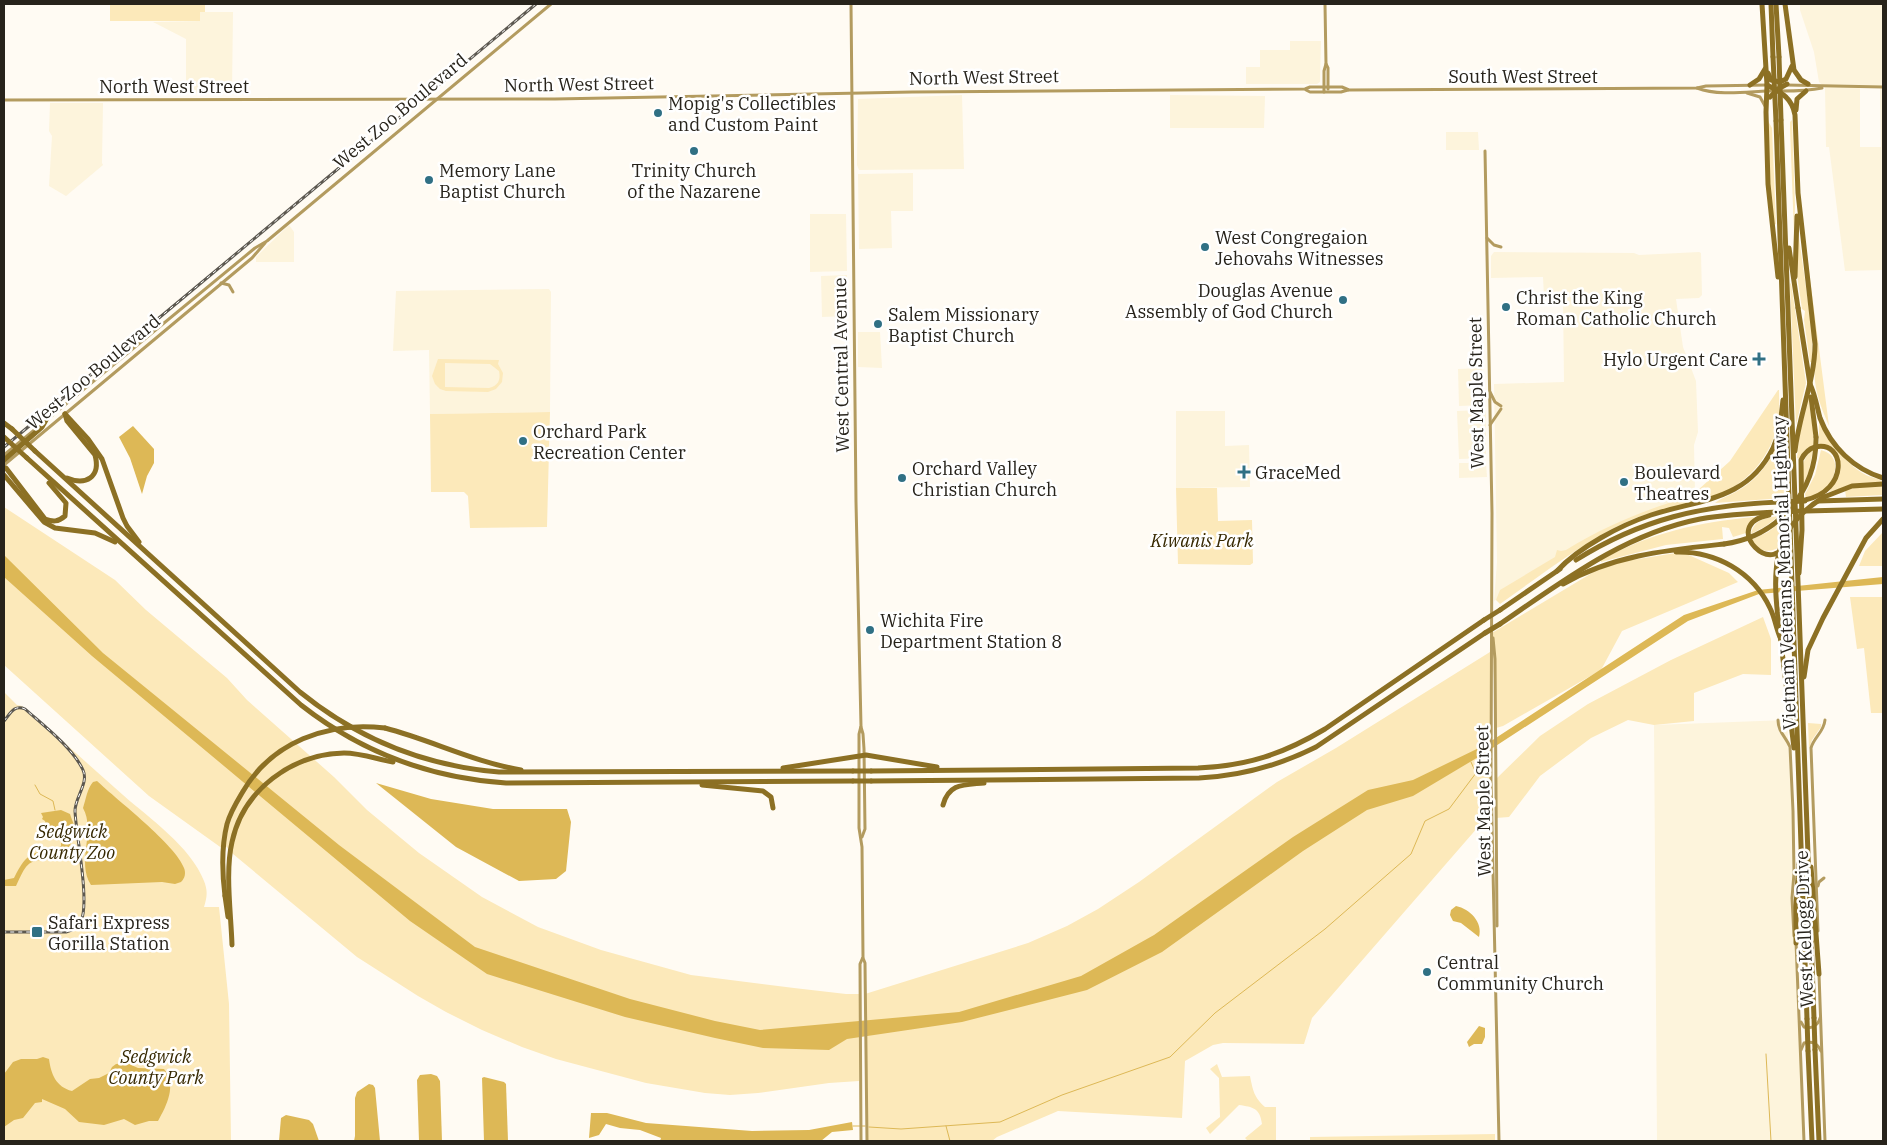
<svg xmlns="http://www.w3.org/2000/svg" width="1887" height="1145" font-family="'IBM Plex Serif',serif">
<rect width="100%" height="100%" fill="#fffbf3"/>
<g fill="#fdf4dc" fill-rule="evenodd">
<path d="M1800,4H1883V339L1882,270L1845,271L1829,147H1831H1826L1825,87L1819,82L1814,52L1800,10ZM1860,87H1880L1881,147H1860Z"/>
<polygon points="200,12 233,12 232,92 186,93 186,39 153,22 200,21"/>
<polygon points="1290,41 1321,41 1320,82 1317,84 1246,84 1246,67 1260,67 1260,50 1290,50"/>
<polygon points="962,95 964,169 859,170 857,165 858,99"/>
<polygon points="1170,95 1265,96 1264,128 1170,128"/>
<polygon points="50,103 103,103 102,163 103,165 66,196 49,186 52,136 49,131"/>
<polygon points="1446,132 1478,132 1479,150 1446,150"/>
<polygon points="913,173 913,211 891,211 892,248 859,249 858,174"/>
<polygon points="810,214 846,214 847,271 810,272"/>
<polygon points="289,225 294,232 294,262 256,262 256,257"/>
<polygon points="1494,252 1634,253 1639,255 1699,252 1701,253 1702,295 1699,298 1676,299 1683,347 1696,381 1698,432 1694,445 1695,493 1671,507 1646,514 1624,522 1494,601 1497,562 1494,384 1564,382 1563,297 1544,297 1543,277 1491,278 1491,256"/>
<polygon points="847,275 847,316 822,317 821,276"/>
<polygon points="549,289 551,292 550,412 430,414 429,350 393,351 396,291"/>
<polygon points="858,332 880,332 882,368 858,367"/>
<polygon points="1482,368 1483,405 1459,406 1458,369"/>
<polygon points="1482,410 1486,412 1486,458 1459,459 1457,411"/>
<polygon points="1176,411 1225,411 1225,446 1249,445 1250,487 1176,488"/>
<polygon points="1459,463 1486,463 1487,477 1459,478"/>
<polygon points="1787,720 1793,833 1792,881 1796,943 1803,1141 1657,1141 1654,725"/>
</g>
<g fill="#fce9ba" fill-rule="evenodd">
<polygon points="110,4 205,4 205,12 200,12 200,21 110,21"/>
<polygon points="1792,120 1795,205 1794,233 1790,129 1790,122"/>
<polygon points="1768,121 1772,128 1776,224 1774,225 1770,191"/>
<path d="M1799,193L1829,426C1820,405 1811,383 1816,360Z"/>
<polygon points="1798,231 1812,330 1812,362 1810,362 1804,320 1805,311 1802,309 1797,275"/>
<polygon points="1791,283 1806,383 1796,425 1790,284"/>
<path d="M438,359L499,360L498,364L503,373L502,382L496,389L488,392L446,391L440,389L435,384L432,376ZM445,363L490,364L499,371C501,380 498,386 489,388L445,387Z"/>
<path d="M1778,390H1779C1779,400 1780,410 1778,420C1773,456 1746,486 1712,497C1682,507 1654,509 1624,523C1580,544 1540,576 1500,604L1496,600L1500,590L1555,557L1557,550L1561,551L1566,550C1605,526 1644,510 1688,497L1694,491L1698,490L1730,461Z"/>
<polygon points="1808,395 1813,429 1814,446 1806,449 1799,459 1797,458 1799,438"/>
<polygon points="550,412 547,527 470,528 468,496 464,492 431,492 430,414"/>
<path d="M1819,419C1832,441 1842,462 1866,475C1872,478 1879,478 1883,482L1855,484L1829,492C1842,474 1847,449 1819,444Z"/>
<path d="M1782,427L1784,498L1715,503C1721,498 1731,495 1739,490C1762,477 1777,452 1782,427Z"/>
<path d="M1813,450L1809,471L1803,485C1803,471 1800,459 1813,450Z"/>
<path d="M1821,450C1845,456 1835,485 1818,495C1814,496 1810,497 1806,498L1805,494L1815,475Z"/>
<polygon points="1862,486 1883,486 1883,495 1846,497 1845,490"/>
<polygon points="1176,488 1217,488 1218,521 1252,520 1253,563 1250,565 1178,564"/>
<polygon points="4,507 115,580 146,610 227,678 247,700 334,777 367,810 419,853 482,897 538,927 601,950 691,975 794,988 846,994 859,994 859,1081 829,1083 758,1093 730,1095 705,1093 646,1083 556,1059 522,1047 482,1030 446,1012 418,996 357,957 233,854 224,844 223,849 149,796 4,665"/>
<path d="M1779,516L1766,526L1751,534C1754,519 1766,518 1779,516Z"/>
<path d="M1754,517L1747,528L1746,533L1733,537L1729,528L1722,527L1723,539L1666,545L1601,562V560C1650,533 1699,522 1754,517Z"/>
<path d="M1785,519V532L1778,548C1765,554 1759,550 1751,540L1768,532Z"/>
<polygon points="1883,532 1883,566 1859,566 1865,551"/>
<polygon points="1682,552 1729,573 1738,582 1622,631 1601,670 1503,726 1496,728 1492,633 1607,564"/>
<polygon points="1850,597 1883,597 1883,713 1871,713 1864,648 1857,649"/>
<polygon points="1763,617 1771,639 1771,675 1743,674 1694,693 1694,721 1654,725 1628,720 1591,738 1540,776 1509,817 1496,818 1496,779 1540,736 1588,704 1671,660"/>
<polygon points="1490,652 1492,811 1312,1018 1304,1044 1223,1043 1213,1045 1185,1061 1182,1118 1058,1111 997,1137 992,1141 867,1141 865,994 1028,943 1067,926 1098,909 1139,882 1277,782 1336,748"/>
<path d="M4,692L17,705L22,706C56,735 89,765 123,795C149,818 191,847 204,881C208,891 207,897 204,907H219L229,1004L231,1141H4Z"/>
<polygon points="1808,723 1821,724 1821,727 1812,740 1809,749"/>
<path d="M1217,1064L1222,1077L1250,1076C1253,1091 1254,1097 1265,1107H1276V1141H1248L1245,1138L1262,1124C1260,1108 1253,1107 1239,1105L1210,1134L1206,1128L1220,1117L1219,1078L1210,1069Z"/>
<polygon points="1495,1134 1495,1141 1310,1141 1310,1137"/>
</g>
<g fill="#ddb856">
<polygon points="133,426 154,449 154,463 147,476 142,494 130,458 119,437"/>
<polygon points="4,555 103,653 339,845 475,947 630,999 715,1021 760,1030 959,1012 1081,976 1154,935 1293,837 1368,790 1413,780 1485,745 1684,615 1758,590 1883,577 1883,584 1759,594 1688,621 1485,753 1413,796 1367,810 1303,851 1162,952 1087,990 962,1022 847,1039 829,1050 763,1048 715,1038 625,1017 487,974 410,921 92,656 4,577"/>
<path d="M97,781C117,800 176,845 184,868C186,873 185,878 181,882L175,884L162,882L91,885C76,862 96,831 83,808C86,799 87,789 93,782Z"/>
<polygon points="376,783 431,799 493,809 567,809 571,822 566,871 556,879 519,881 456,847"/>
<path d="M61,810L70,814C71,818 73,821 74,826C76,841 67,852 55,860C27,859 27,863 16,886H4V880L14,878C24,858 31,848 56,852L61,846V839L55,837L54,830L47,829L45,821L42,819L43,817L41,813Z"/>
<path d="M1456,906C1470,909 1483,922 1479,937L1461,923L1453,921L1450,915L1451,910Z"/>
<polygon points="1479,1026 1485,1028 1485,1037 1482,1044 1474,1044 1469,1047 1467,1042"/>
<path d="M43,1057L49,1059C51,1074 56,1087 72,1091L90,1079L99,1078L109,1073L112,1067L116,1064L127,1063L138,1068L164,1069C177,1085 167,1105 158,1121H149L135,1125L124,1119L104,1125L79,1122L65,1109L42,1099V1102L35,1103L23,1118L14,1120L4,1127V1074L13,1062L21,1059H37Z"/>
<polygon points="431,1074 437,1076 440,1081 442,1141 419,1141 417,1080 420,1075"/>
<polygon points="484,1077 504,1082 506,1084 508,1141 484,1141 482,1078"/>
<polygon points="369,1084 373,1085 375,1088 380,1141 354,1141 355,1136 355,1098 357,1092"/>
<polygon points="591,1113 607,1113 646,1123 752,1131 809,1130 852,1122 853,1130 832,1132 821,1141 660,1141 661,1138 640,1130 620,1128 606,1124 599,1135 589,1138"/>
<polygon points="286,1115 309,1120 313,1124 319,1141 279,1141 281,1118"/>
</g>
<g fill="none" stroke-linecap="round" stroke-linejoin="round">
<g stroke="#ddb856" stroke-width="1">
<polyline points="35,785 40,794 53,801 55,810"/>
<polyline points="1766,1054 1771,1141"/>
<polyline points="853,1126 865,1126"/>
<polyline points="946,1126 950,1141"/>
<polyline points="869,1127 901,1129 1000,1122 1062,1095 1170,1057 1215,1013 1325,929 1411,854 1425,821 1449,809 1476,773 1471,762"/>
</g>
<g stroke="#b39b5f" stroke-width="3">
<polyline points="851,4 856,502 861,726 859,734 859,828 862,847 863,957 860,964 861,1141"/>
<polyline points="1326,64 1328,68 1328,89"/>
<polyline points="1786,85 1883,87"/>
<path d="M1697,88C1718,96 1745,92 1767,91C1786,91 1804,92 1822,88"/>
<polyline points="1306,90 1310,92 1341,92 1348,90"/>
<polyline points="1324,92 1324,71 1326,64 1325,4"/>
<polyline points="1747,93 1760,97 1765,106"/>
<polyline points="4,100 555,99 912,92 1305,89 1310,87 1342,87 1349,90 1697,88 1706,86 1767,85"/>
<polyline points="1485,151 1492,513 1491,780 1499,1141"/>
<polyline points="1487,238 1494,245 1501,247"/>
<polyline points="221,283 229,285 233,292"/>
<polyline points="1490,392 1495,402 1501,406"/>
<polyline points="1490,425 1501,409"/>
<polyline points="4,455 255,248 267,241 551,4"/>
<polyline points="4,465 252,258 265,243"/>
<polyline points="1493,638 1495,659 1497,926"/>
<path d="M1778,720C1778,732 1786,737 1790,747L1793,811L1794,873L1792,898L1794,936"/>
<polyline points="861,727 863,734 864,749 865,829 862,837"/>
<polyline points="1818,886 1819,882 1824,878"/>
<path d="M1818,931L1811,748C1814,737 1824,732 1825,720"/>
<polyline points="1796,942 1804,1141"/>
<polyline points="863,958 865,963 867,1141"/>
<polyline points="1819,974 1825,1141"/>
<path d="M1801,1022L1804,1027C1811,1029 1818,1026 1820,1018"/>
<path d="M1801,1050L1804,1043C1813,1041 1817,1043 1821,1051"/>
</g>
<g stroke="#8c7024" stroke-width="5">
<polyline points="1762,4 1767,85 1766,112 1768,184 1778,277"/>
<polyline points="1771,4 1773,57"/>
<polyline points="1776,4 1779,57"/>
<polyline points="1785,4 1794,70 1801,80 1808,84"/>
<polyline points="1768,73 1771,80 1780,82 1786,79 1792,66"/>
<polyline points="1750,85 1759,79 1765,69"/>
<path d="M1767,85C1782,93 1792,98 1795,115L1798,193L1815,344C1815,380 1799,415 1795,451"/>
<polyline points="1770,97 1778,89 1787,84"/>
<polyline points="1796,110 1797,99 1806,91"/>
<polyline points="1781,120 1814,1018"/>
<polyline points="1776,121 1807,1019"/>
<polyline points="1789,248 1798,308"/>
<polyline points="1795,277 1797,216"/>
<path d="M1810,384C1815,394 1817,407 1820,418C1831,447 1854,469 1883,478"/>
<polyline points="1811,397 1816,437"/>
<polyline points="65,414 88,439 102,459 123,518 127,526 139,542"/>
<path d="M65,414L67,421L95,455C101,477 86,486 67,478"/>
<polyline points="4,423 12,429"/>
<path d="M35,451L300,692C358,739 425,766 499,772L853,771"/>
<path d="M27,458L301,705C361,752 430,778 506,783L853,781"/>
<polyline points="4,460 42,427 46,420"/>
<path d="M4,468H6L45,519C53,522 58,522 65,516L66,503L49,483"/>
<polyline points="4,475 44,522 55,528 95,533 115,542"/>
<polyline points="1824,497 1852,486 1883,484"/>
<polyline points="1818,501 1883,499"/>
<polyline points="1806,511 1883,509"/>
<path d="M1769,515C1717,525 1778,585 1788,535"/>
<path d="M1676,552C1716,551 1753,572 1770,608C1775,618 1776,628 1780,637"/>
<path d="M1576,560C1641,519 1703,505 1779,502"/>
<path d="M1557,571C1579,547 1621,525 1651,515C1700,499 1747,501 1773,448C1780,433 1781,417 1783,400"/>
<path d="M1799,573L1802,530L1801,460C1804,454 1808,449 1815,447C1846,440 1849,491 1805,500"/>
<path d="M1563,584C1613,555 1668,550 1724,544"/>
<polyline points="1500,610 1560,569"/>
<path d="M1500,624C1563,581 1624,534 1700,519C1727,514 1753,513 1780,512"/>
<polyline points="1780,635 1794,748"/>
<polyline points="1804,677 1808,650 1823,618 1866,538 1883,519"/>
<path d="M385,728C431,740 474,762 521,770"/>
<polyline points="783,768 866,755 937,767"/>
<path d="M871,771L1198,768C1247,766 1283,754 1325,729L1484,620"/>
<path d="M871,781L1199,778C1241,776 1278,766 1316,747L1485,633"/>
<polyline points="702,785 763,791 771,797 773,808"/>
<path d="M943,805C949,783 964,785 984,783"/>
<polyline points="1811,867 1819,974"/>
<polyline points="225,896 228,917"/>
<polyline points="1796,943 1796,906 1799,863"/>
<path d="M232,945C231,913 225,872 232,842C243,790 292,754 344,753C360,753 377,759 393,762"/>
<polyline points="1815,1050 1819,1141"/>
<polyline points="1808,1051 1812,1141"/>
</g>
<g stroke="#5c5850" stroke-width="3">
<g id="rail">
<polyline points="4,447 536,4"/>
<path d="M4,721C10,714 14,704 25,709C43,725 73,748 83,770C89,783 75,797 75,811C76,835 90,902 81,921C77,928 72,930 66,932H4"/>
</g>
</g>
<use href="#rail" stroke="#fff" stroke-width="1" stroke-dasharray="4" stroke-linecap="butt"/>
<g stroke="#8c7024" stroke-width="5">
<polyline points="1773,57 1776,121"/>
<polyline points="1779,57 1781,120"/>
<polyline points="1798,308 1810,384"/>
<polyline points="12,429 35,451"/>
<polyline points="4,437 27,458"/>
<polyline points="1779,502 1805,501"/>
<polyline points="1780,512 1804,511"/>
<path d="M1724,544C1778,537 1817,491 1816,437"/>
<polyline points="1484,620 1500,610"/>
<polyline points="1485,633 1500,624"/>
<path d="M1780,635C1773,578 1767,531 1824,497"/>
<polyline points="853,771 871,771"/>
<polyline points="853,781 871,781"/>
<path d="M225,896C222,872 221,848 227,824C230,813 236,803 242,793C271,742 328,721 385,728"/>
<polyline points="1814,1018 1815,1050"/>
<polyline points="1807,1019 1808,1051"/>
</g>
</g>
<g fill="#307084" stroke="#fff" stroke-width="2">
<circle cx="658" cy="113" r="5"/>
<circle cx="694" cy="151" r="5"/>
<circle cx="429" cy="180" r="5"/>
<circle cx="1205" cy="247" r="5"/>
<circle cx="1343" cy="300" r="5"/>
<circle cx="1506" cy="307" r="5"/>
<circle cx="878" cy="324" r="5"/>
<path d="M1756.5 351.5h5v5h5v5h-5v5h-5v-5h-5v-5h5z"/>
<circle cx="523" cy="441" r="5"/>
<path d="M1241.5 464.5h5v5h5v5h-5v5h-5v-5h-5v-5h5z"/>
<circle cx="902" cy="478" r="5"/>
<circle cx="1624" cy="482" r="5"/>
<circle cx="870" cy="630" r="5"/>
<rect x="31" y="926" width="12" height="12" rx="2.5"/>
<circle cx="1427" cy="972" r="5"/>
</g>
<g text-anchor="middle" dominant-baseline="central" stroke-width="5" stroke-linejoin="round" paint-order="stroke">
<g font-size="18" fill="#27231b" stroke="#fff">
<text x="1523" y="76">South West Street</text>
<text transform="translate(984 77) rotate(-1)">North West Street</text>
<text transform="translate(579 84) rotate(-1)">North West Street</text>
<text x="174" y="86">North West Street</text>
<text transform="translate(400 111) rotate(-40)">West Zoo Boulevard</text>
<text transform="translate(841 365) rotate(-91)">West Central Avenue</text>
<text transform="translate(93 372) rotate(-40)">West Zoo Boulevard</text>
<text transform="translate(1476 393) rotate(-91)">West Maple Street</text>
<text transform="translate(1784 573) rotate(-92)">Vietnam Veterans Memorial Highway</text>
<text transform="translate(1483 801) rotate(-91)">West Maple Street</text>
<text transform="translate(1804 929) rotate(-92)">West Kellogg Drive</text>
</g>
<g font-size="18" fill="#27231b" stroke="#fff" text-anchor="start">
<text x="668" y="103">Mopig's Collectibles<tspan x="668" dy="21">and Custom Paint</tspan></text>
<text x="439" y="170">Memory Lane<tspan x="439" dy="21">Baptist Church</tspan></text>
<text x="694" y="170" text-anchor="middle">Trinity Church<tspan x="694" dy="21">of the Nazarene</tspan></text>
<text x="1215" y="237">West Congregaion<tspan x="1215" dy="21">Jehovahs Witnesses</tspan></text>
<text x="1333" y="290" text-anchor="end">Douglas Avenue<tspan x="1333" dy="21">Assembly of God Church</tspan></text>
<text x="1516" y="297">Christ the King<tspan x="1516" dy="21">Roman Catholic Church</tspan></text>
<text x="888" y="314">Salem Missionary<tspan x="888" dy="21">Baptist Church</tspan></text>
<text x="1748" y="359" text-anchor="end">Hylo Urgent Care</text>
<text x="533" y="431">Orchard Park<tspan x="533" dy="21">Recreation Center</tspan></text>
<text x="912" y="468">Orchard Valley<tspan x="912" dy="21">Christian Church</tspan></text>
<text x="1255" y="472">GraceMed</text>
<text x="1634" y="472">Boulevard<tspan x="1634" dy="21">Theatres</tspan></text>
<text x="880" y="620">Wichita Fire<tspan x="880" dy="21">Department Station 8</tspan></text>
<text x="48" y="922">Safari Express<tspan x="48" dy="21">Gorilla Station</tspan></text>
<text x="1437" y="962">Central<tspan x="1437" dy="21">Community Church</tspan></text>
</g>
<g font-size="18" font-style="italic" fill="#362800" stroke="#fff">
<text x="1202" y="540">Kiwanis Park</text>
<text x="72" y="831">Sedgwick<tspan x="72" dy="21">County Zoo</tspan></text>
<text x="156" y="1056">Sedgwick<tspan x="156" dy="21">County Park</tspan></text>
</g>
</g>
<rect width="1887" height="1145" fill="none" stroke="#27231b" stroke-width="10"/>
</svg>
